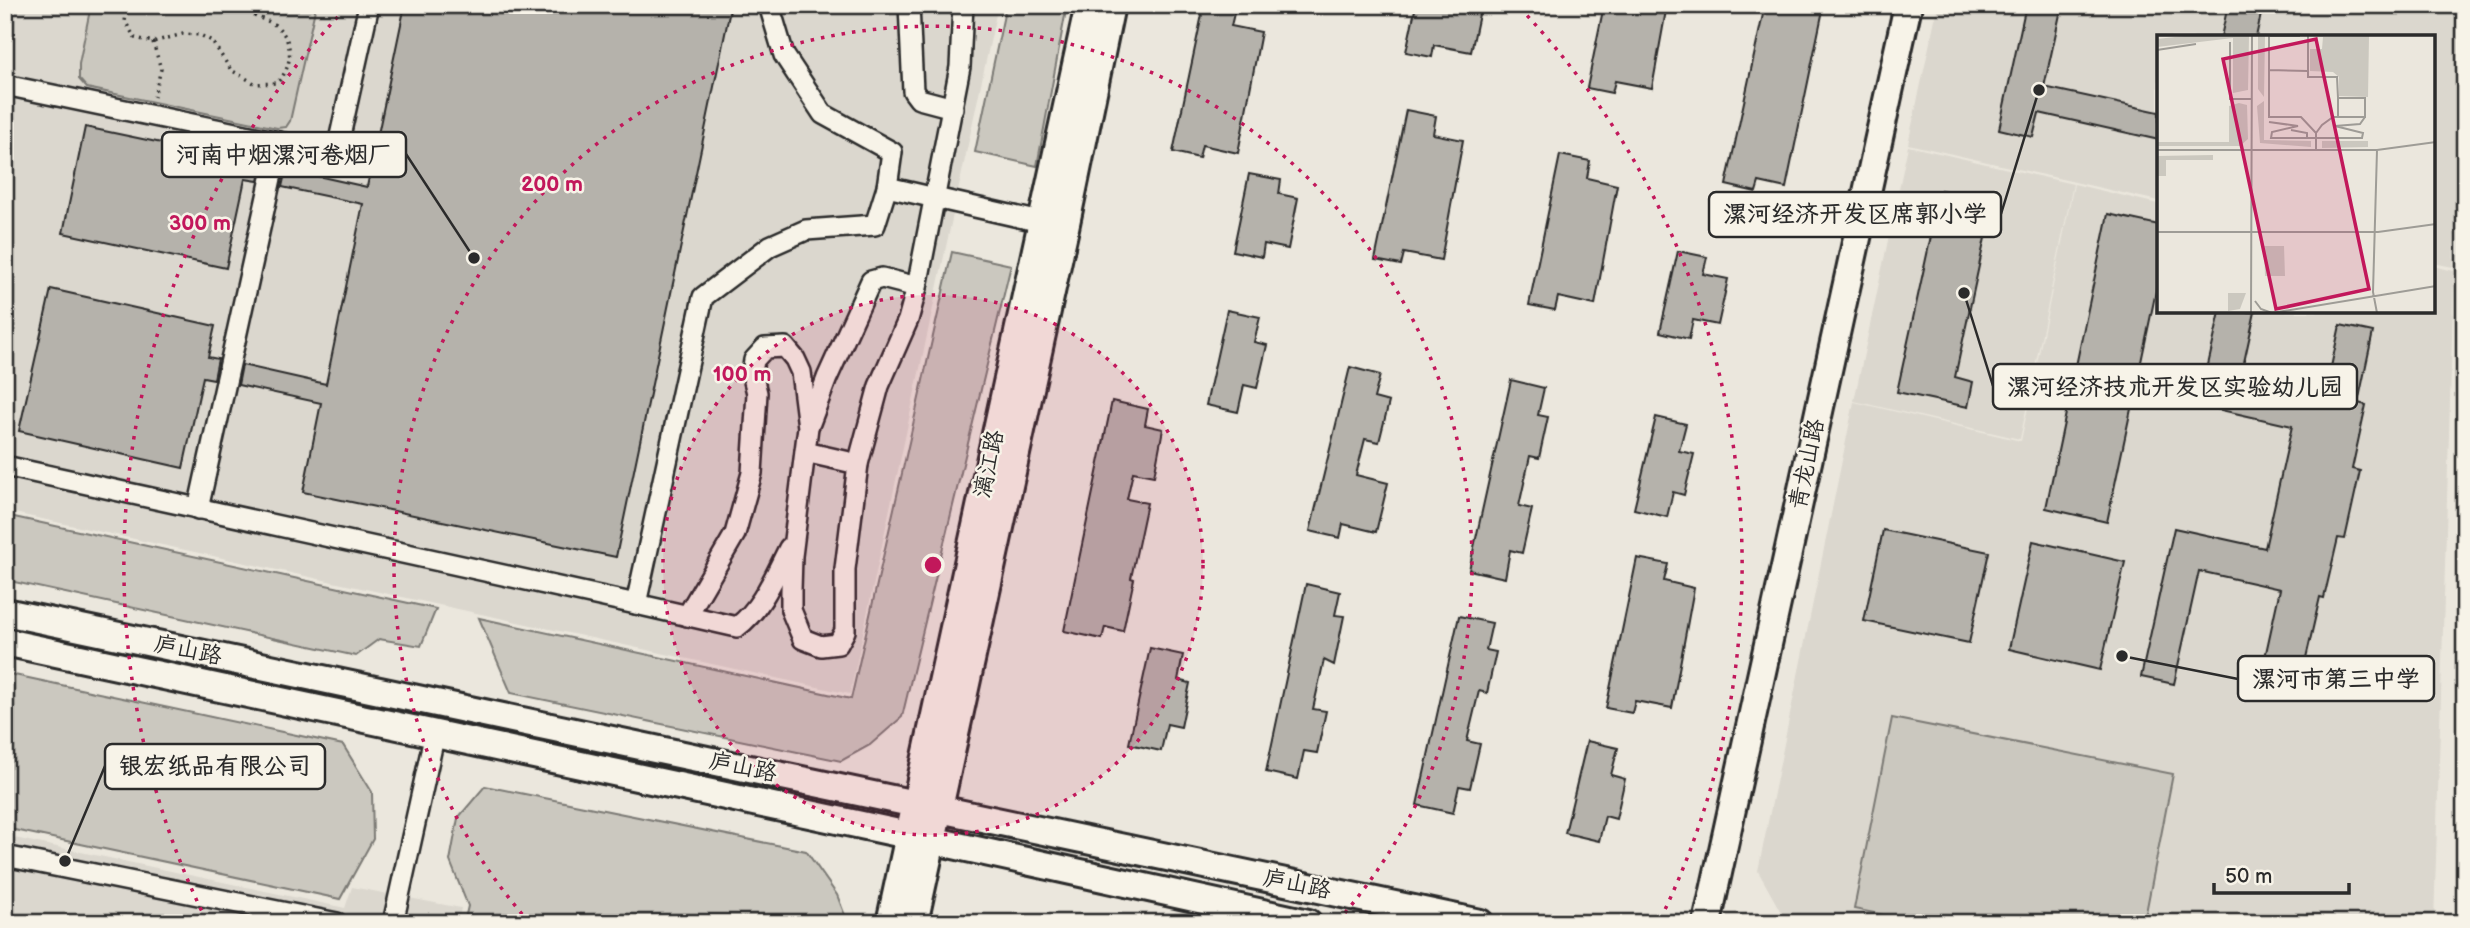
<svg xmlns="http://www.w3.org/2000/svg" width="2470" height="928" font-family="'Balsamiq Sans','LXGW WenKai TC',sans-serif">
<rect width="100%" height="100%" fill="#ebe7dd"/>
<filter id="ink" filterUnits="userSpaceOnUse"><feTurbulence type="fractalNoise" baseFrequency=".0143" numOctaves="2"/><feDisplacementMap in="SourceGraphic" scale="14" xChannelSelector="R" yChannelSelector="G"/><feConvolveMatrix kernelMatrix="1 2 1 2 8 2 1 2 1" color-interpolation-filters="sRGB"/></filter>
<g filter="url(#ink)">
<g fill="#dbd7ce">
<polygon points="5,5 998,5 850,694 5,511"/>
<polygon points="1938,5 2464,5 2453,267 2433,263 2433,37 2158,37 2158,201 1908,144"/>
<polygon points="1908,146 2073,184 2020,439 1854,401"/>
<polygon points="2074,184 2158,204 2158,312 2433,312 2433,266 2454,271 2434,923 1787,923 1758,871 1854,402 2021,441"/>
<polygon points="5,836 345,908 352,887 461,908 458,923 5,923"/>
</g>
<g fill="#cbc8bf" stroke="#7b7a75" stroke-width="2">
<polygon points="91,5 316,5 290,121 286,127 277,128 87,88 79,79 79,64"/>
<polygon points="1006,5 1067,5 1037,166 975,152"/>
<polygon points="952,252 1011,265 902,717 870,745 841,761 511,693 479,618 851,699"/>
<polygon points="5,515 436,609 421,646 379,639 356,656 5,580"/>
<polygon points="5,673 343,745 372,792 373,839 340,899 5,828"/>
<polygon points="1892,718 2173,774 2144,923 1924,923 1854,909"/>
<polygon points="485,786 806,851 837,895 848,923 464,923 468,906 450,861 458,818"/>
</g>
<g fill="#b5b2ab" stroke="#2b2b2b" stroke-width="2">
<polygon points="405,5 731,5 616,557 303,492 321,403 238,385 242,365 326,384 363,204 282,187 286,169 367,187"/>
<polygon points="1204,5 1235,9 1231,26 1261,32 1238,153 1202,145 1199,158 1173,152"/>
<polygon points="1416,5 1481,5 1471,52 1434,45 1432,57 1406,52"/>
<polygon points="1604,5 1667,5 1652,88 1615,81 1612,93 1587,88"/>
<polygon points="1765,5 1824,5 1786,188 1759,182 1756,192 1726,185"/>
<polygon points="2026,5 2062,5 2044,87 2159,112 2159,140 2039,113 2033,137 1999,129"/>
<polygon points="2228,5 2263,5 2256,37 2221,37"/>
<polygon points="1406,110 1436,116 1433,134 1463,140 1441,260 1404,253 1401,265 1375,260"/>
<polygon points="85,127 262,164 258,181 245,179 226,268 63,233"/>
<polygon points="1560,155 1590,161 1587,178 1617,185 1595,305 1558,297 1555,310 1529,305"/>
<polygon points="1249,174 1281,180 1279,194 1298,198 1288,249 1264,244 1262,257 1233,251"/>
<polygon points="1941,190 1993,201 1955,377 1973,382 1968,407 1897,392"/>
<polygon points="2108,214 2159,225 2159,277 2107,522 2046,508"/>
<polygon points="1678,251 1707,257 1703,274 1728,279 1718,325 1693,320 1689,339 1660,332"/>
<polygon points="51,289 215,326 208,357 218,359 214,379 203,377 183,468 19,431"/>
<polygon points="1227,310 1260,317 1254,342 1267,345 1257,388 1244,385 1238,412 1206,405"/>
<polygon points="2220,312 2255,312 2241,376 2325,395 2340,325 2373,332 2358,403 2366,405 2352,469 2360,471 2345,539 2338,538 2324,598 2320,597 2303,671 2264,662 2280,589 2199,571 2174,684 2141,677 2174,528 2265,548 2292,426 2199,405"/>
<polygon points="1350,367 1380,375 1374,398 1389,402 1379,442 1365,439 1356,475 1388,483 1376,532 1343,524 1340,538 1310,531"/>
<polygon points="1511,380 1544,388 1538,415 1548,417 1539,458 1530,456 1519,506 1532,509 1522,553 1510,550 1505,578 1469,570"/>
<polygon points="1112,401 1148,409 1145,425 1163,429 1154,476 1133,472 1127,499 1147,503 1131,578 1134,579 1123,631 1105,627 1102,639 1064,631"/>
<polygon points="1656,417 1686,424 1679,451 1694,454 1684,495 1673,492 1667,517 1634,509"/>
<polygon points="1883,530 1989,552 1969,643 1864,621"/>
<polygon points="2033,541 2125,562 2100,670 2009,649"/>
<polygon points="1637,558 1668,564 1664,581 1694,588 1672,708 1635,701 1632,713 1606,708"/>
<polygon points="1306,584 1340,592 1335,615 1344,616 1334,665 1324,660 1313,709 1326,711 1317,753 1304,751 1298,779 1266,772"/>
<polygon points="1459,616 1492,623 1486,650 1496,652 1487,693 1479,691 1467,741 1480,744 1470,788 1459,786 1453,813 1417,805"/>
<polygon points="1150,648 1183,655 1178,680 1190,683 1181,727 1167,724 1161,751 1129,744"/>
<polygon points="1587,741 1618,748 1611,775 1625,779 1616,819 1605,816 1599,841 1565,833"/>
</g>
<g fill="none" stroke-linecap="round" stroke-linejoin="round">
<g stroke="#2b2b2b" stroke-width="24">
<g id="street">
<polyline points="909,5 913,91 919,99 953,108"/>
<polyline points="5,85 336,154 369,5"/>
<polyline points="887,187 1054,225"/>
<polyline points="810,423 827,378 871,281 882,278 917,287"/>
<polyline points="805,452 858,464"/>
<polyline points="5,466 636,604 703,297 770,246 806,230 875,225 887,187 892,152 823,114 784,55 769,5"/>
<polyline points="198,509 279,142"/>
<path d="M636,604L737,627C762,609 775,575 789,548"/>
<polyline points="687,616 735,534 752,473 757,393 752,373 754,360 765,348 785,347 795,359 801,372 808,427 792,556 791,591 791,610 803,639 821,646 838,644 845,631 845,569 858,464 879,386 908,320 917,287 960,67 963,5"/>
<polyline points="5,856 337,923"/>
<polyline points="393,923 435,733"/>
</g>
</g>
<g stroke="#2b2b2b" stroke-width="32">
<g id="secondary">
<polyline points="5,612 1480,923"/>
<polyline points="5,642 908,835 1308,923"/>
<polyline points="890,923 1089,5"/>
<polyline points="914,923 1065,228 1111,5"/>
<polyline points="1707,923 1908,5"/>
</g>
</g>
<g stroke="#2b2b2b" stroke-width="3.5" stroke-dasharray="2 5" stroke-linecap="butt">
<path d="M128,5L125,21L135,38L153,42L183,34L200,35L212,41L231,70L256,84L277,83C293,67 295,40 275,25C262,16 252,20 242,5"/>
<polyline points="153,42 161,69 154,97"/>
</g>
<use href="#street" stroke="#f7f3e8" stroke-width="19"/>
<use href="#secondary" stroke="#f7f3e8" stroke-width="26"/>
</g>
</g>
<circle cx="933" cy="565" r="270" fill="#c2185b" fill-opacity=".12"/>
<g fill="none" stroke="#c2185b" stroke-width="3.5" stroke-dasharray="3.5 7">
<circle cx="933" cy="565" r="270"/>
<path d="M529 922A539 539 0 1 1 1337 922"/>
<path d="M206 920A809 809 0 0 1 346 8M1520 8A809 809 0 0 1 1660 920"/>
</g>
<g text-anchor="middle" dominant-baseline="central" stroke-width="5" stroke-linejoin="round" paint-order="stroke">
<g font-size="23" fill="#2b2b2b" stroke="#f7f3e8">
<text transform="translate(989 464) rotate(-78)">漓江路</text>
<text transform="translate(1807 464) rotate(-78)">青龙山路</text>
<text transform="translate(188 650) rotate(12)">庐山路</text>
<text transform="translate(743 767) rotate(12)">庐山路</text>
<text transform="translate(1297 884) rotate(12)">庐山路</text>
</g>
</g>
<g transform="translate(2157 35)">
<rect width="278" height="278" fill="#ebe7dd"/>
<path d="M27,1H92L91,55L76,58V3L0,12V4ZM101,1H108L107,62L101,54ZM212,1L211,62L182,61V42L176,37L153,36V14H165L166,2ZM107,66V105L154,106V112L103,108L100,71ZM82,68L90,70L91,104L83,111H0V107H72V71ZM165,106H211V112L165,113ZM56,120V125H9V141H0V121ZM107,211H127L128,241H108ZM71,258H89L83,274L71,276Z" fill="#cbc8bf"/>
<path fill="none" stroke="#9e9c96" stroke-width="2" d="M143,1H112V82H144L159,98M151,1V42H180L181,63M73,7V64H95M0,15L39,9M112,35L151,36M112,87L141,91L115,97L114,103H205L206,98L178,91L203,89L208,82M134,95L150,98V103M0,115H220L279,107M159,116V98L165,90L176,82H208V63H181V82M0,197H221L279,189M98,266L104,274L115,278M94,278L95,1M115,278L279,251M220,278L216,257L220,115"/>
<path fill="#c2185b" fill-opacity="0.15" stroke="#c2185b" stroke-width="3.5" d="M159,4L212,254L119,274L66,24Z"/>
<rect width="278" height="278" fill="none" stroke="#2b2b2b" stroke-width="3.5"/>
</g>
<circle cx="933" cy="565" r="10" fill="#c2185b" stroke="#f7f3e8" stroke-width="3.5"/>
<g font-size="21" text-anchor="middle" font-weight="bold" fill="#c2185b" stroke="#f7f3e8" stroke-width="5" stroke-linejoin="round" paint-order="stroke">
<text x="552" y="191">200 m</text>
<text x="200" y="230">300 m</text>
<text x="742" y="381">100 m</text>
</g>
<path fill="none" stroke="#2b2b2b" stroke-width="2.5" d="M474 258L406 154M2039 90L2001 214M1964 293L1993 386M2122 656L2238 679M65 861L105 766"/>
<g fill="#2b2b2b" stroke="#f7f3e8" stroke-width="2.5">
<circle cx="474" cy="258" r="7"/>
<circle cx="2039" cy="90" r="7"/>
<circle cx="1964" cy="293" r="7"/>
<circle cx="2122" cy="656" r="7"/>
<circle cx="65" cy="861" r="7"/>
</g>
<g fill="#f7f3e8" stroke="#2b2b2b" stroke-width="2.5">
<rect x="162" y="132" width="244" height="45" rx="7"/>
<rect x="1709" y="192" width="292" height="45" rx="7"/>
<rect x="1993" y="364" width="364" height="45" rx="7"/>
<rect x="2238" y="656" width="196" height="45" rx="7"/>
<rect x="105" y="744" width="220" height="45" rx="7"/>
</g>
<g font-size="24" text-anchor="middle" font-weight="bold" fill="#2b2b2b">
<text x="284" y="163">河南中烟漯河卷烟厂</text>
<text x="1855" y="222">漯河经济开发区席郭小学</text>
<text x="2175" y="395">漯河经济技术开发区实验幼儿园</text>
<text x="2336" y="687">漯河市第三中学</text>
<text x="215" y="774">银宏纸品有限公司</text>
</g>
<rect width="2470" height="928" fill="none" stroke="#f7f3e8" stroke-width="28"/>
<rect x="14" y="14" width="2442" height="900" fill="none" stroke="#2b2b2b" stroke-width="2.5" filter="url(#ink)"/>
<path d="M2214 883v10h135v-10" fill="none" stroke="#2b2b2b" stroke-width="3.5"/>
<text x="2225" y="883" font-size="21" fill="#2b2b2b" stroke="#f7f3e8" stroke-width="5" paint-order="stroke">50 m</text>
</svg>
